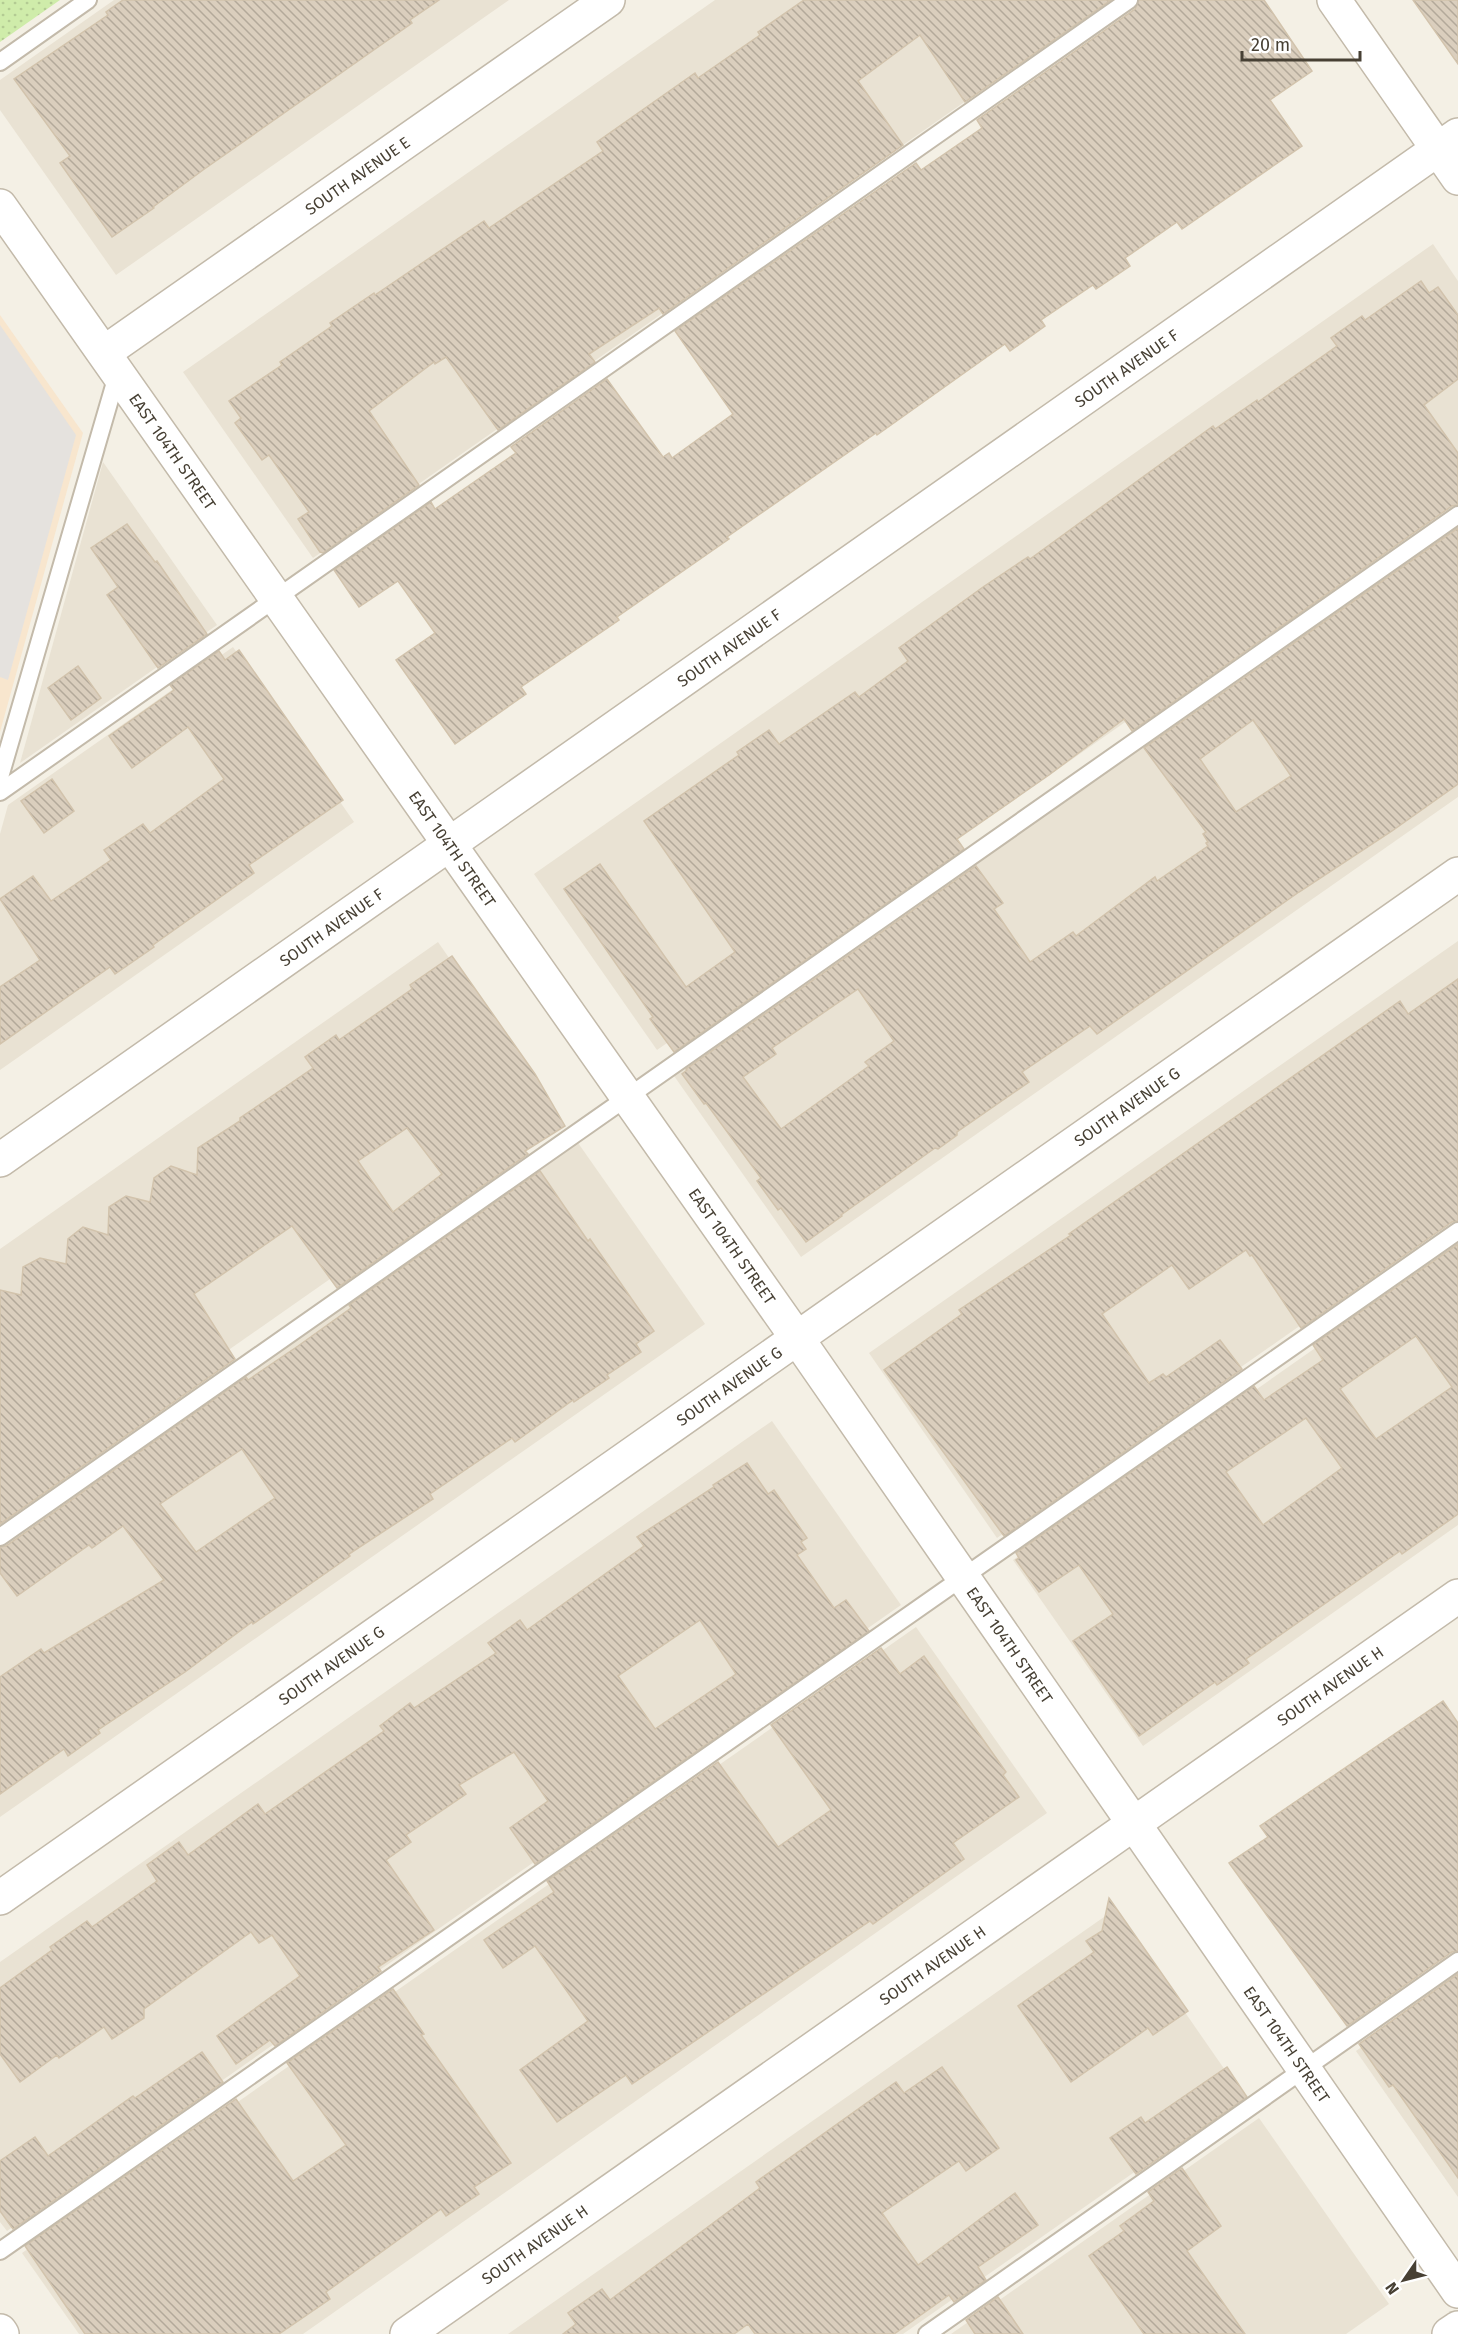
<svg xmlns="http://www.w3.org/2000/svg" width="1458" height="2334" font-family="'Fira Sans',sans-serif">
<defs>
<pattern id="grass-dots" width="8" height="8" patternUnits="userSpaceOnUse" patternTransform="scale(1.5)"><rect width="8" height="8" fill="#cfecaa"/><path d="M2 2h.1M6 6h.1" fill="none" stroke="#b3cb93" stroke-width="1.8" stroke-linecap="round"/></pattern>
<pattern id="building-back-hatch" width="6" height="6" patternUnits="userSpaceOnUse" patternTransform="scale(1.5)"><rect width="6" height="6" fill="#dacebd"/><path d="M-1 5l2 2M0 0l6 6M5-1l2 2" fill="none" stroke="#b3a99a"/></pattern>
</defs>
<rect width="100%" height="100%" fill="#f4f0e5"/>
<g fill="#e9e2d3">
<polygon points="114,0 509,0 116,275 0,110 0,80"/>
<polygon points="715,0 1110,0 313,558 183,372"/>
<polygon points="1433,244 1458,281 1458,489 657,1050 534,874"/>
<polygon points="103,462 217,625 20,763"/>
<polygon points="1458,522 1458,797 801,1257 672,1073"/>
<polygon points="233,647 354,822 0,1070 0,834 8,805"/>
<polygon points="1458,941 1458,1215 997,1538 869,1353"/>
<polygon points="438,942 560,1118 0,1510 0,1249"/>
<polygon points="576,1140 705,1324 0,1817 0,1543"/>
<polygon points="1458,1248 1458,1525 1143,1746 1013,1560"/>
<polygon points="772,1421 901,1605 7,2231 0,2222 0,1962"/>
<polygon points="916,1627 1047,1813 303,2334 79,2334 22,2253"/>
<polygon points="1114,1910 1243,2096 903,2334 508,2334"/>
<polygon points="1458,1979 1458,2197 1356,2051"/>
<polygon points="1259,2118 1389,2304 1346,2334 951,2334"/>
</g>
<polygon fill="#f8e6ce" points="0,315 83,433 0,732"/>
<polygon fill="url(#grass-dots)" points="0,0 60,0 0,42"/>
<polygon fill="#e5e2de" points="0,325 76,435 8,680 0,677"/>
<g fill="url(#building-back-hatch)" stroke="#d2c3ac" stroke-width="1.5" fill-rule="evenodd">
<polygon points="123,0 439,0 410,20 412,23 203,170 153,207 154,208 112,237 60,163 70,156 14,79 108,15 106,12"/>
<polygon points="804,0 1111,0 965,102 920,35 858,81 903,145 663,314 659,308 589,354 595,362 498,430 446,357 435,364 434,362 369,411 419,485 323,553 320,552 298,519 309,512 269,455 262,460 235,423 241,418 229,401 282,365 280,362 332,326 330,323 374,293 375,295 484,221 489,228 603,151 597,142 695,73 698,78 760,35 758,32"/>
<polygon points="1139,0 1264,0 1312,71 1270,100 1302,146 1182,229 1177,222 1125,258 1130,266 1096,289 1093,285 1041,320 1045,326 1010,351 1005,344 877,435 876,433 727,537 729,539 617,617 619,620 521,687 526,694 455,744 396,660 435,633 398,581 359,607 334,570 431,502 435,509 516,453 511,447 607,379 663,457 669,453 672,458 733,414 675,331 916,163 921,170 982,128 977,120 1135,9"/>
<polygon points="1413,0 1458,0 1458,64"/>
<polygon points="1421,281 1429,293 1438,287 1458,315 1458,379 1424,405 1458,453 1458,505 1452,506 1132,731 1124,719 1049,775 957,839 964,849 674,1052 650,1019 653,1017 564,889 600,864 686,987 735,952 644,821 739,755 737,752 769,730 779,744 855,692 859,697 908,661 899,648 983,587 1028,557 1030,559 1213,426 1215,429 1257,400 1258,402 1337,346 1331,338 1362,316 1365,320"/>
<polygon points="127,524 155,562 157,561 207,634 158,668 107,595 118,587 91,548"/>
<path d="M1458,528V784L1392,831L1299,892L1097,1034L1090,1026L1022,1072L1029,1082L957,1132V1135L938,1149L935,1148L841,1215L842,1216L806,1242L781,1208L778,1210L757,1181L761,1178L706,1103L704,1104L682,1074L687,1070L686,1069L976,866L1003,903L994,909L1030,962L1073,932L1076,936L1155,877L1157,881L1208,846L1206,843L1208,842L1203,834L1206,832L1144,748ZM1253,720L1291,776L1236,812L1200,759ZM858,989L894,1041L865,1062L869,1066L781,1129L743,1077L776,1054L772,1048Z"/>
<polygon points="239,650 343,800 249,865 254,873 153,945 154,947 115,974 110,967 0,1044 0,987 40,960 0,899 33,876 51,901 111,860 104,850 143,824 150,833 224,779 188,727 132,768 109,736 174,690 170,685 219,651 225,660"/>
<polygon points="78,666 101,698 71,720 48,688"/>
<polygon points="52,779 74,811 44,833 21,801"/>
<path d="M452,956L535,1074L565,1126L525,1151L528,1154L337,1288L292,1226L194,1294L235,1359L0,1524V1290L21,1295L23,1267L40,1258L66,1264L68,1239L83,1227L108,1235L109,1207L126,1196L150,1202L154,1178L171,1166L197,1175L198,1148L240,1121V1118L313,1068L305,1057L336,1035L339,1040L412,989L410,985ZM407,1128L442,1174L393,1212L358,1161Z"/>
<polygon points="1458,979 1458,1221 1452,1222 1301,1328 1252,1255 1250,1256 1246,1250 1189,1289 1172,1265 1102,1314 1149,1383 1163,1374 1166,1377 1220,1340 1242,1369 1004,1536 884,1370 962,1314 959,1310 1071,1235 1069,1234 1400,1001 1408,1014"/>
<path d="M540,1171L588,1241L590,1239L654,1331L636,1344L641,1352L607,1375L609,1378L574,1402L573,1400L515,1442L512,1438L430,1494L433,1499L349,1554L350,1556L253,1624L252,1622L185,1672L98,1730L100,1733L68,1756L64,1749L0,1794V1677L41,1649L44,1653L164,1580L123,1526L92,1548L89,1545L17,1596L0,1573V1547L6,1546L246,1377L248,1380L298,1346L351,1308L349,1305ZM242,1449L275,1498L196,1552L160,1504Z"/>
<path d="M1458,1244V1514L1402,1554L1400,1551L1246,1659L1249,1663L1217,1685L1215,1682L1139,1736L1073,1641L1113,1614L1079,1565L1039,1592L1016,1560L1019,1558L1016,1553L1254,1386L1264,1400L1323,1360L1313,1345ZM1416,1336L1452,1387L1376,1439L1340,1389ZM1306,1418L1342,1468L1263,1525L1226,1472Z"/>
<path d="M747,1463L768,1494L774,1490L807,1538L801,1542L806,1549L797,1555L834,1608L846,1600L869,1631L535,1864L510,1828L548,1801L514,1752L459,1785L466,1794L406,1835L411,1842L386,1860L434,1930L378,1967L381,1971L275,2046L270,2040L236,2064L217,2036L300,1976L272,1935L259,1943L251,1932L144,2009V2018L112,2039L104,2027L59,2058L57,2055L20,2082L0,2054V1988L52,1950L50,1947L87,1921L92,1927L157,1881L147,1865L179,1842L188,1855L258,1804L265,1814L384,1731L380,1726L410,1703L414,1708L496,1653L488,1643L520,1620L527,1630L644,1546L637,1537L714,1487L713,1485ZM700,1620L736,1674L655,1729L618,1676Z"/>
<polygon points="881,1648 900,1674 924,1656 1006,1772 1003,1775 1019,1797 953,1843 964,1859 873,1924 870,1921 632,2084 626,2075 557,2122 520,2070 588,2021 535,1946 503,1968 484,1940 554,1892 547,1881 718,1762 778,1847 831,1810 771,1725"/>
<polygon points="1443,1701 1458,1723 1458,1951 1452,1952 1347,2026 1229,1863 1268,1837 1260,1826"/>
<polygon points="1109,1898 1188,2011 1153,2035 1148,2028 1071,2082 1018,2006 1094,1952 1086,1941 1102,1931"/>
<polygon points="1458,1974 1458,2178 1393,2085 1389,2087 1359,2044"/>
<polygon points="393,1989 424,2034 421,2035 511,2163 474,2187 479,2194 446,2216 441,2209 326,2292 330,2299 279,2334 85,2334 25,2246 236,2099 293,2181 346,2145 287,2063"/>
<polygon points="202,2052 223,2082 13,2229 0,2211 0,2161 35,2137 48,2156 133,2096 135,2098"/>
<polygon points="942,2067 999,2148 966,2171 959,2161 882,2213 918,2265 1015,2193 1038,2225 978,2267 986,2280 954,2302 949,2295 894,2334 755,2334 748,2324 734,2334 563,2334 576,2324 568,2313 602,2289 610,2300 760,2188 756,2182 896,2082 904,2093"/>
<polygon points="1227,2067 1247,2097 1136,2174 1110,2138 1141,2117 1145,2123"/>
<polygon points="1182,2168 1221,2226 1187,2251 1245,2334 1144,2334 1089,2256 1124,2231 1120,2226 1154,2201 1148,2192"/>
<polygon points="998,2297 1023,2334 975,2334 966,2320"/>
</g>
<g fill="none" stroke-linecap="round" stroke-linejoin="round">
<g stroke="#c3baaa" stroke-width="20">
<g id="service">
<polyline points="0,62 88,0"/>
<polyline points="0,777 118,372"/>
<polyline points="0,792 1129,0"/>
<polyline points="0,1537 1458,515"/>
<polyline points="0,2251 1458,1231"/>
<polyline points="927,2334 1458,1961"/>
</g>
</g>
<g stroke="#c3baaa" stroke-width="36">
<g id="minor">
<polyline points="1334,0 1458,178"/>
<path id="s1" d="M0,206L797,1338L1458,2291"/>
<path id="s2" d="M105,352L608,0"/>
<path id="s3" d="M0,1160L1458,135"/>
<path id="s4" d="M0,1898L1458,874"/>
<polyline points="0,2331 2,2334"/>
<path id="s5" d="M407,2334L1458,1596"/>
<polyline points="1449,2334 1458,2328"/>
</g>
</g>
<use href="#service" stroke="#fff" stroke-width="16"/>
<use href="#minor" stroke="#fff" stroke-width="33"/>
</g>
<g text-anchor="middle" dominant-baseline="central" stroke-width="6" stroke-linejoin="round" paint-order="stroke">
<g font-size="16" fill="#474034" stroke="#fff">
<text stroke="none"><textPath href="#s2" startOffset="308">SOUTH AVENUE E</textPath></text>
<text stroke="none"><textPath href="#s3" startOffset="1377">SOUTH AVENUE F</textPath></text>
<text stroke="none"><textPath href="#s1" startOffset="300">EAST 104TH STREET</textPath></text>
<text stroke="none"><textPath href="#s3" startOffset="891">SOUTH AVENUE F</textPath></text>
<text stroke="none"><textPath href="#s1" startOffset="786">EAST 104TH STREET</textPath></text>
<text stroke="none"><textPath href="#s3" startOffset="405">SOUTH AVENUE F</textPath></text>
<text stroke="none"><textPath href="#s4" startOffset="1377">SOUTH AVENUE G</textPath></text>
<text stroke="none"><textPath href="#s1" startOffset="1272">EAST 104TH STREET</textPath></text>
<text stroke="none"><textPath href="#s4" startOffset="891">SOUTH AVENUE G</textPath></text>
<text stroke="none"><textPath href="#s1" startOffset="1758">EAST 104TH STREET</textPath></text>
<text stroke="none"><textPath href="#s4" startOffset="405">SOUTH AVENUE G</textPath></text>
<text stroke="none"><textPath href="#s5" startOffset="1128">SOUTH AVENUE H</textPath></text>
<text stroke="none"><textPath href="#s5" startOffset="642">SOUTH AVENUE H</textPath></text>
<text stroke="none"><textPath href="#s1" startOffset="2244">EAST 104TH STREET</textPath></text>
<text stroke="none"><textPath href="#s5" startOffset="156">SOUTH AVENUE H</textPath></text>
</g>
</g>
<g transform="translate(1404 2280) rotate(235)" stroke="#ffffff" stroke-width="4.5" paint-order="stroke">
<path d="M0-4.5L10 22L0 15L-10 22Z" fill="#474034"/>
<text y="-9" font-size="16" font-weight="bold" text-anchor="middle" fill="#474034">N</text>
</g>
<path d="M1242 51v9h118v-9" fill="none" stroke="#474034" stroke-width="3"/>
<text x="1251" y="51" font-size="18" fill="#474034" stroke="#ffffff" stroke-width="4.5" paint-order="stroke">20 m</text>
</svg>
